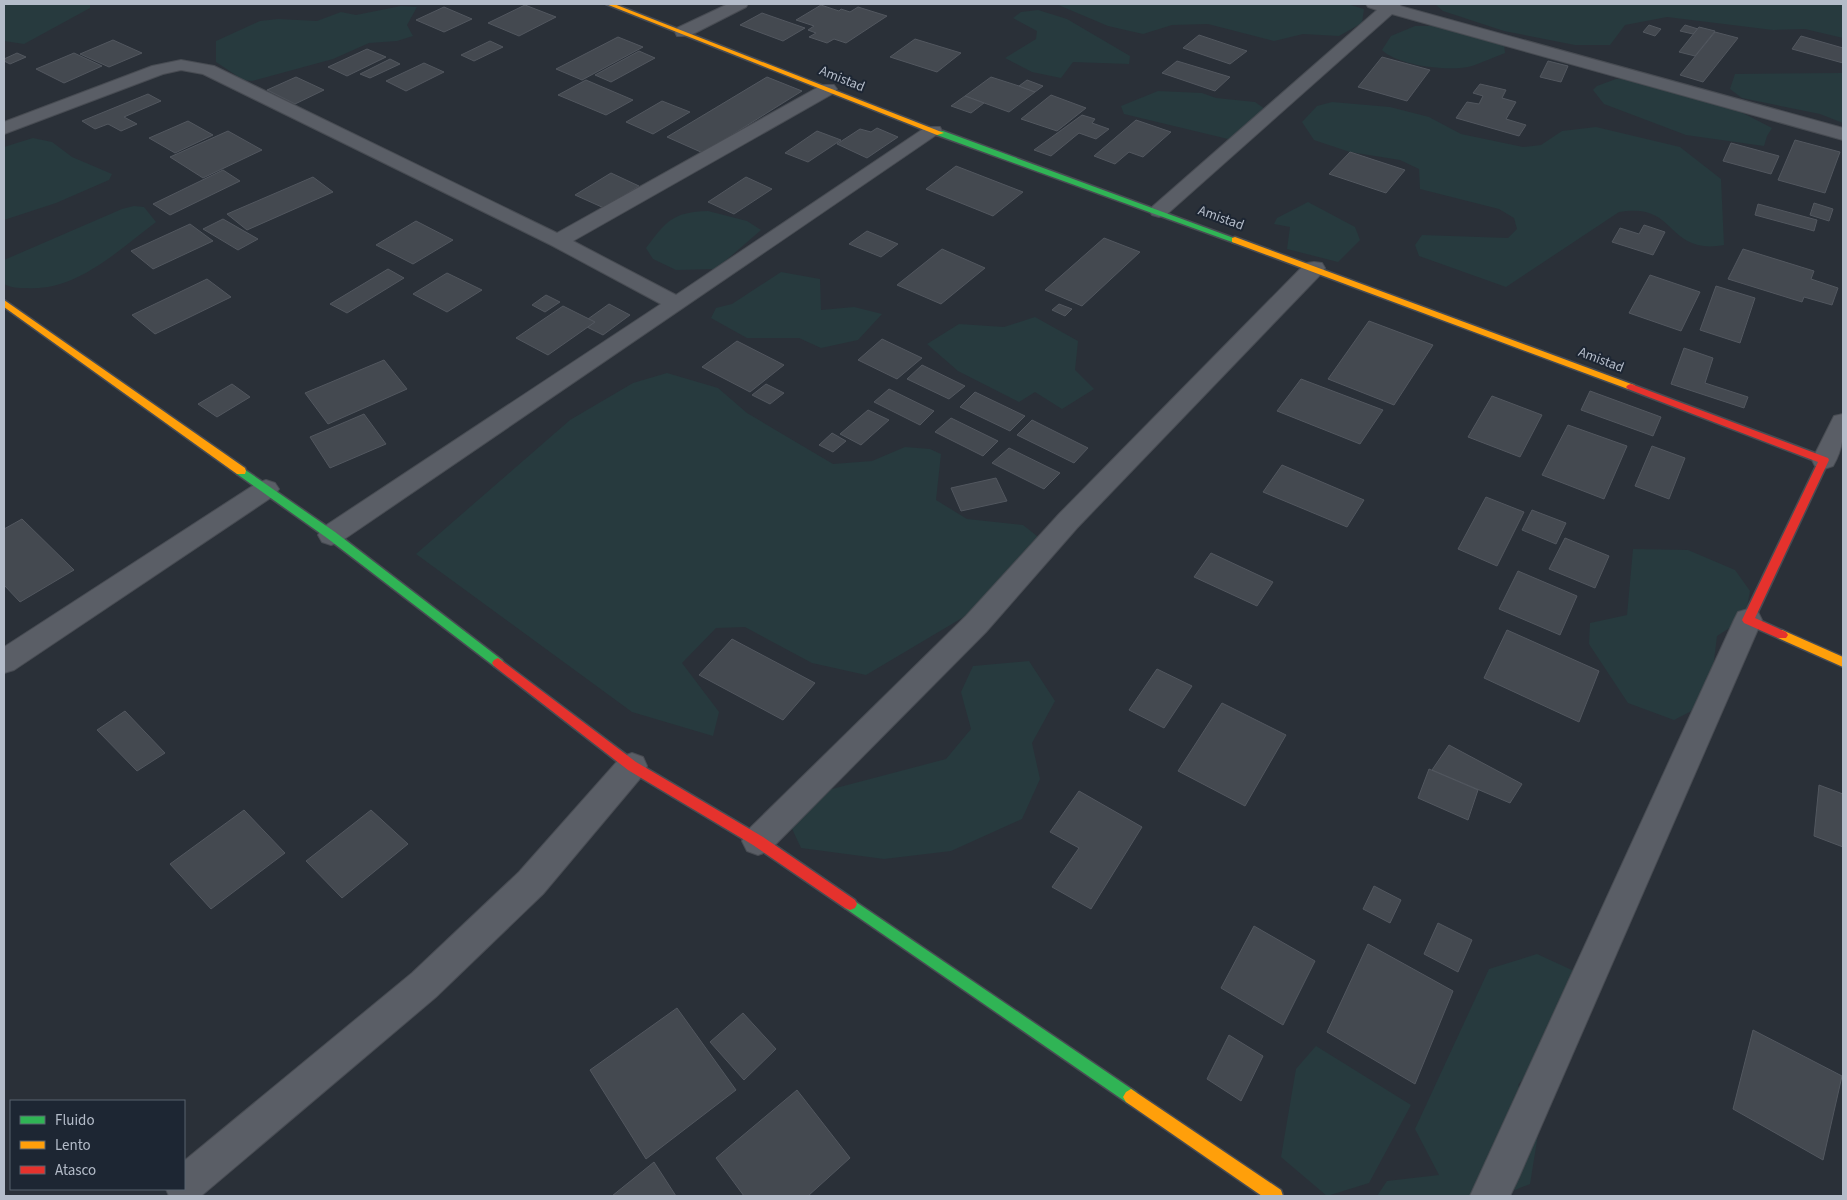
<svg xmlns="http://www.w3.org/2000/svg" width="1847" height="1200" font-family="'Source Sans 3',sans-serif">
<rect width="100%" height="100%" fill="#2a3038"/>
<g fill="#273a3e">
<polygon points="4,4 90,4 90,8 24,44 4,41"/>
<polygon points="1056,4 1347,4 1364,9 1362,23 1339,36 1303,34 1274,41 1208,24 1172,25 1143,34 1108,26"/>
<polygon points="1435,4 1843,4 1843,38 1805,29 1773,30 1667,17 1625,25 1610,45 1575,45 1504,31 1443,11"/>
<polygon points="401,6 417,7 407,25 413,36 397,41 369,43 333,59 252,81 243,80 216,62 216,41 260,21 278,19 317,21 341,12 356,15"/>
<polygon points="1038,10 1067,19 1130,56 1129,64 1073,62 1061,78 1032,72 1005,58 1036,39 1037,31 1013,18 1021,12"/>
<path d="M1415,26H1442L1504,45L1505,53C1494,57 1484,62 1472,66C1451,72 1398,66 1382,50L1391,36Z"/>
<polygon points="1843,73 1843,123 1820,114 1742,98 1730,89 1735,74"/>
<polygon points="1616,79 1625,79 1733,108 1772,128 1767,136 1764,146 1686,135 1604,104 1593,90 1597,86"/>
<polygon points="1158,91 1202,93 1216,98 1255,102 1272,114 1258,130 1228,139 1124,114 1121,106"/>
<path d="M1332,102L1390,107L1429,117L1461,134L1523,147L1541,145L1562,131L1596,127L1680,147L1721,179L1724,245C1718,246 1710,247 1704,246C1666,241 1671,203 1619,212L1506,287L1419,256L1415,245L1422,235L1508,238L1517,229L1514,218L1499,209L1420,189L1419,169L1400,160L1350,152L1314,140L1302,122L1317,106Z"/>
<polygon points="33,138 52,142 72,157 112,174 109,180 56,203 4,220 4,147"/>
<polygon points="1308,202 1355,227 1360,240 1338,262 1287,249 1290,227 1274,224 1277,218"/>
<path d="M134,206L144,207L156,222C118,250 77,292 26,288C18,288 11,288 4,284V260L122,209Z"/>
<path d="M708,211L747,221L761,230L716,269L676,270L653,259L646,248C666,221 673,212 708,211Z"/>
<polygon points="781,272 820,279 821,310 854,307 882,314 858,340 821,348 799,338 747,338 711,318 716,308 732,304"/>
<polygon points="1035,317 1078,341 1075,370 1094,389 1062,409 1035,392 1019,402 958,371 927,344 959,324 1004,327"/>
<polygon points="667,373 718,388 747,413 833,464 872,461 905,447 930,449 941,454 936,500 967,519 1023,525 1042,540 1016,586 866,675 812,663 745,627 716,628 682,663 719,712 713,736 632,712 416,554 570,420 633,383"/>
<polygon points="1633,549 1688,550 1735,570 1750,591 1745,618 1717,636 1709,702 1674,720 1628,703 1589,644 1590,623 1627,615"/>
<polygon points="1029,661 1055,701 1032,743 1040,779 1022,819 951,851 884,859 801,848 787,818 798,798 946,759 971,729 961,692 973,666"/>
<polygon points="1537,954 1574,971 1585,1004 1518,1085 1540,1122 1530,1184 1500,1196 1377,1196 1387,1181 1439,1175 1415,1129 1489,969"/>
<polygon points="1316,1046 1411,1105 1369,1183 1327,1196 1281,1157 1296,1069"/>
</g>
<g fill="#444950" stroke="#52575f">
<polygon points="525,5 556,17 519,36 488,23"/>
<polygon points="821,5 839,11 841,9 850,12 858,7 887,16 846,43 834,39 827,43 809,37 816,33 808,30 814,26 796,20"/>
<polygon points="444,7 472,19 444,32 416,20"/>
<polygon points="762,13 805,28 783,41 740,25"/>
<polygon points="1649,25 1661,29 1655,36 1643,32"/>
<polygon points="1685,25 1698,29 1693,34 1680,31"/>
<polygon points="1699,27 1715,31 1695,56 1679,52"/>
<polygon points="1715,32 1738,38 1703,82 1680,75"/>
<polygon points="1199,35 1247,51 1230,64 1183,48"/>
<polygon points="1801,36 1843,48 1843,63 1792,49"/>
<polygon points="618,37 643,47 582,80 556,69"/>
<polygon points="915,39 961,53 937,72 890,57"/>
<polygon points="113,40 142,53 109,67 80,54"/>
<polygon points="490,41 503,47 474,61 461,55"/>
<polygon points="367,49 386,57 347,76 328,67"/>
<polygon points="639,51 655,58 611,82 595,75"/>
<polygon points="17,53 26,57 10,64 4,61 4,59"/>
<polygon points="74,53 102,66 64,83 36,69"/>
<polygon points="1382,57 1430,70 1407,101 1358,87"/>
<polygon points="390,59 400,64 370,78 360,74"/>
<polygon points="1177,61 1230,77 1215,91 1162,73"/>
<polygon points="1548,61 1568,66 1561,82 1540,77"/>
<polygon points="424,63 444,72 406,91 386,81"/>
<polygon points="296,77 324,90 295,104 267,90"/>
<polygon points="767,77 802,91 703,153 667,137"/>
<polygon points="991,77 1019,86 1035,92 1009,112 965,96"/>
<polygon points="586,80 633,100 606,115 558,95"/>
<polygon points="1027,80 1043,86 1035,92 1019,86"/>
<polygon points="1480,84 1506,90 1502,98 1516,102 1506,119 1526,125 1519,136 1456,118 1467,102 1479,104 1483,96 1473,93"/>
<polygon points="148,94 161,101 124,117 137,124 121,131 108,124 95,129 82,121"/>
<polygon points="1051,95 1086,108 1057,131 1021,119"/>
<polygon points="965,96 984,103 971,113 951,106"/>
<polygon points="662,101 690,112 653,134 626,122"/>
<polygon points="1082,115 1095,119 1092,123 1109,129 1096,139 1079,133 1051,156 1034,150"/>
<polygon points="1136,120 1171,132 1143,157 1129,152 1115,164 1094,156"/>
<polygon points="188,121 213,135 175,153 149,138"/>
<polygon points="877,128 898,137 867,158 837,144 860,129 871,132"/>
<polygon points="228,131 262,150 203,178 170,157"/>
<polygon points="817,131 841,140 808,162 785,153"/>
<polygon points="1795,140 1840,152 1825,193 1778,180"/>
<polygon points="1731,143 1779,156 1771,174 1723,161"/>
<polygon points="1350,152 1405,170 1386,193 1329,174"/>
<polygon points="956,166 1023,192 993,216 926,189"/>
<polygon points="223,170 240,181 170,215 153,204"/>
<polygon points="611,173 639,186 604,208 575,195"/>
<polygon points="313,177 333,192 247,230 227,214"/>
<polygon points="746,177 772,189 734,214 708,202"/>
<polygon points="1814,203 1833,209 1829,221 1810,215"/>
<polygon points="1758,204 1817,220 1814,231 1755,215"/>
<polygon points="223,219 258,239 238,250 203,229"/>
<polygon points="416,221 453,240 413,264 376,245"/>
<polygon points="190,224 213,241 153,269 131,251"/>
<polygon points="1644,225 1665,232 1653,255 1612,242 1620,228 1639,234"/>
<polygon points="867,231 898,244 881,257 849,244"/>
<polygon points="1104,238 1140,252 1082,306 1045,290"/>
<polygon points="942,249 985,268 941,304 897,285"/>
<polygon points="1743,249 1814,271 1811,279 1838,288 1832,305 1804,297 1802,302 1728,279"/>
<polygon points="388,269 404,278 347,313 330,304"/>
<polygon points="447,273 482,290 447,312 413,294"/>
<polygon points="1650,275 1700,292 1681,331 1629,313"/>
<polygon points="207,279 231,297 155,334 132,315"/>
<polygon points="1716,286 1755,298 1740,343 1700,330"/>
<polygon points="546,295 560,302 545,312 532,305"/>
<polygon points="609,304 630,315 603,335 581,324"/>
<polygon points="1059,304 1072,309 1065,316 1052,310"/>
<polygon points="563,306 595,322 548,355 516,338"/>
<polygon points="1369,321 1433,345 1394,405 1328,379"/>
<polygon points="882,339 922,358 897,379 858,360"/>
<polygon points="737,341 784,365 750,392 702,367"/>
<polygon points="1684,348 1713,358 1705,383 1748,397 1744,408 1671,384"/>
<polygon points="384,360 407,389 328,424 305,393"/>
<polygon points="922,365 965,386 949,399 907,379"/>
<polygon points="1301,379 1383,410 1360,444 1277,411"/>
<polygon points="232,384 250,397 217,417 198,404"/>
<polygon points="766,384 784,393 770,404 752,395"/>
<polygon points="889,389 934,411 920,425 874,402"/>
<polygon points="1590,391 1661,417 1653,436 1581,410"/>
<polygon points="975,392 1025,416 1010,431 960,407"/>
<polygon points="1492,396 1542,415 1520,457 1468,437"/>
<polygon points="868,410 889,420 861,445 840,434"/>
<polygon points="364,414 386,444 330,468 310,437"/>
<polygon points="951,418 998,441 983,456 935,432"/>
<polygon points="1032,420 1088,448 1074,463 1017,435"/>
<polygon points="1568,425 1627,446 1604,499 1542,475"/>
<polygon points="832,433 846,441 833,452 819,445"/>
<polygon points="1652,446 1685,458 1669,499 1635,486"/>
<polygon points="1009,448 1060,473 1044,489 992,463"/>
<polygon points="1282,465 1364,500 1347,527 1263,492"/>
<polygon points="996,478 1007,501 961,511 951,488"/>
<polygon points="1486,497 1524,512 1497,566 1458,549"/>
<polygon points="1532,510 1566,523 1556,544 1522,530"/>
<polygon points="22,519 74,570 20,602 4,585 4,529"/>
<polygon points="1565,538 1609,556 1595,588 1549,569"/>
<polygon points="1211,553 1273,582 1257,606 1194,577"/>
<polygon points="1518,571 1577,596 1560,635 1499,609"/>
<polygon points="1507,630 1599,671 1579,722 1484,678"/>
<polygon points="732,639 815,683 783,720 699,675"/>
<polygon points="1157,669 1192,686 1164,728 1129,710"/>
<polygon points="1222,703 1286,735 1245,806 1178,771"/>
<polygon points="125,711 165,753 137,771 97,730"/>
<polygon points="1449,745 1522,784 1510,803 1432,770"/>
<polygon points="1429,769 1478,790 1468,820 1418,798"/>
<polygon points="1819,785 1843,794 1843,847 1814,836"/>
<polygon points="1079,791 1142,827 1091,909 1052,887 1079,848 1050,832"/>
<polygon points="244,810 285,853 211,909 170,864"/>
<polygon points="371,810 408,844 342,898 306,861"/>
<polygon points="1374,886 1401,900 1390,923 1363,909"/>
<polygon points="1438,923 1472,940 1458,972 1424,954"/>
<polygon points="1254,926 1315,961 1283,1025 1221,988"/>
<polygon points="1368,944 1453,991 1415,1084 1327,1032"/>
<polygon points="677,1008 736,1090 646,1159 590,1070"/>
<polygon points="743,1013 776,1049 744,1080 710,1042"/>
<polygon points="1753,1030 1842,1076 1823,1160 1733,1109"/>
<polygon points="1229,1035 1263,1056 1241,1101 1207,1079"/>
<polygon points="797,1090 850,1158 808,1196 744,1196 716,1158"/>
<polygon points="654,1162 676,1196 612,1196"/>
</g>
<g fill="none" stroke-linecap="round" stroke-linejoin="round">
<g stroke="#484c53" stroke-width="2">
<g id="street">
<polygon points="728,4 748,4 746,7 689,36 677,36 675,32 677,28"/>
<polygon points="1366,4 1401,4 1400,6 1843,128 1843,140 1392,14 1166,215 1159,217 1152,215 1149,211 1152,207 1377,10 1368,7"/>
<polygon points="181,60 214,66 557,233 822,85 834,85 837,89 834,93 573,241 676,295 926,127 940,127 942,131 340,542 331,545 322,542 318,535 322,528 661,304 551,245 203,74 181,70 163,74 4,134 4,122 152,66"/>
<polygon points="1314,262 1322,263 1325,268 1322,273 1077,528 986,632 769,851 758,855 747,851 742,841 747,831 966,616 1059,514 1306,263"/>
<path d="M1843,414C1844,434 1843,449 1833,466L1824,469L1815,466L1812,460L1834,416Z"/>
<polygon points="266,480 275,483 279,489 275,495 14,670 4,673 4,647 257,483"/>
<polygon points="1748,609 1758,612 1762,620 1519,1177 1510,1196 1470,1196 1734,620 1738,612"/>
<polygon points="632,753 643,757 647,766 643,775 543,894 436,997 201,1196 169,1196 166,1189 184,1189 184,1161 412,973 519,872 621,757"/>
</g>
</g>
<g stroke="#484c53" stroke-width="3">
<g id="fast">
<polygon points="937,131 943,131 1239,240 1235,243 1232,242 937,135"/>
<polygon points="241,467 335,532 502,660 504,663 502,666 494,666 327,538 237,474 236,471 237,468"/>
<polygon points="850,898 1136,1092 1139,1097 1136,1102 1131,1105 1126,1102 845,908 843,904 845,900"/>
</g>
</g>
<g stroke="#484c53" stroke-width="3">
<g id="slow">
<polygon points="606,4 614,4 944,133 937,135"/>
<polygon points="1235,237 1634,385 1636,387 1634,389 1628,389 1232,242 1232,238"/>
<polygon points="4,300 245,468 246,471 245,474 237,474 4,307"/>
<polygon points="1782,630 1843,657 1843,667 1778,638 1776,635 1778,632"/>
<polygon points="1131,1089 1281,1190 1283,1196 1262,1196 1126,1102 1123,1097 1126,1092"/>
</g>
</g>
<g stroke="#484c53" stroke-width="3">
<g id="jam">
<polygon points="1631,384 1828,458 1829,460 1755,618 1786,632 1788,635 1786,638 1778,638 1744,623 1742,620 1818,462 1628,389 1626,387 1628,385"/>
<polygon points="498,658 636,762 763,837 855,900 857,904 855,908 850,910 845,908 753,845 628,770 494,666 492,663 494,660"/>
</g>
</g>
<use href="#street" fill="#5a5e66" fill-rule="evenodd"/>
<use href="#fast" fill="#30b455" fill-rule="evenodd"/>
<use href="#slow" fill="#ff9f0a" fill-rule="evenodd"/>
<use href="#jam" fill="#e5322d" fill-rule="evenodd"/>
</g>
<g text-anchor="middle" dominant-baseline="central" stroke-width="4" stroke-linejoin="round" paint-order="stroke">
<g font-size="14" fill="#b4bcc9" stroke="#1d2633">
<text transform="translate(842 79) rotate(22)">Amistad</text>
<text transform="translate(1221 218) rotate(20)">Amistad</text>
<text transform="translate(1601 360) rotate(21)">Amistad</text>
</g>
</g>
<rect width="1847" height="1200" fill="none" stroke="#b4bcc9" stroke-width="10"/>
<rect x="10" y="1100" width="175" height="90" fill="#1d2633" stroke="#59626f"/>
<rect x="20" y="1116" width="25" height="8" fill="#30b455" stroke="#59626f"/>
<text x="55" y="1125" font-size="15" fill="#b4bcc9">Fluido</text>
<rect x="20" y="1141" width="25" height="8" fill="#ff9f0a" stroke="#59626f"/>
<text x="55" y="1150" font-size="15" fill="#b4bcc9">Lento</text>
<rect x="20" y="1166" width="25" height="8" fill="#e5322d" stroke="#59626f"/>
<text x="55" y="1175" font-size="15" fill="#b4bcc9">Atasco</text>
</svg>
